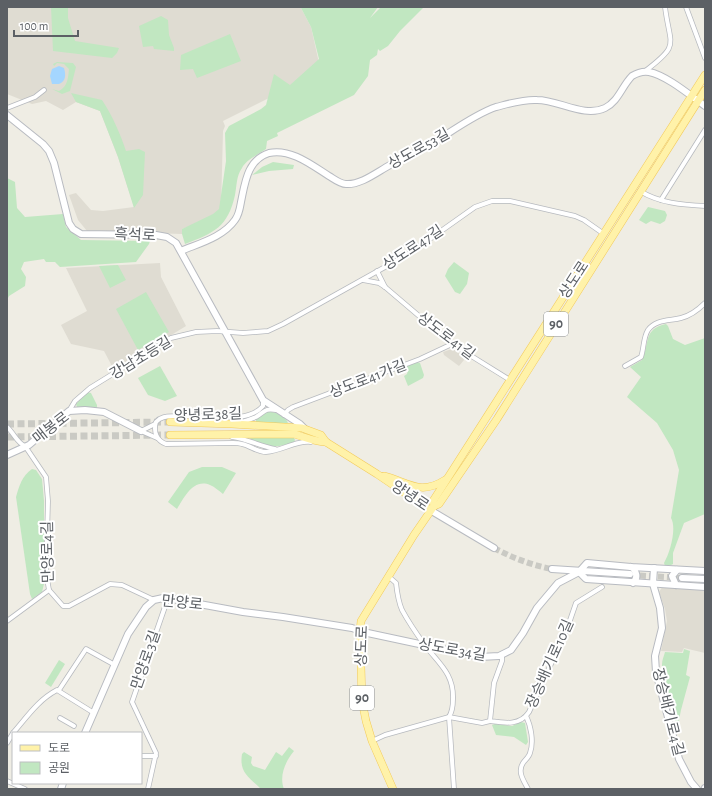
<svg xmlns="http://www.w3.org/2000/svg" width="712" height="796" font-family="'Alegreya Sans','Noto Sans KR',sans-serif">
<rect width="100%" height="100%" fill="#efede4"/>
<g fill="#dfdcd2">
<polygon points="7,7 302,7 301,8 311,27 321,72 223,121 225,126 223,131 221,209 212,219 182,229 182,234 87,231 78,220 69,195 76,193 91,210 103,211 134,207 118,157 100,111 76,102 63,110 46,101 32,104 7,94"/>
<polygon points="160,263 161,277 186,326 114,370 104,351 71,344 61,325 87,311 66,268"/>
<polygon points="452,349 457,350 462,356 464,360 459,366 444,355 443,352"/>
<polygon points="663,586 682,586 705,590 705,653 684,648 682,652 661,651 667,621 665,609 659,592"/>
</g>
<g fill="#c1e7c1">
<polygon points="51,7 68,7 68,18 75,41 119,48 117,53 112,58 53,51"/>
<path d="M302,7H378L370,18L381,7H424L400,31L388,46L380,51L378,49L377,55L370,60L368,76L354,95L277,133L278,136L267,141L266,149C259,154 246,160 242,168C236,177 237,185 235,195C228,227 214,233 185,244L182,234V229L213,214L219,209L226,161L225,133L229,126L261,109L266,105L274,74L290,85L319,59L311,27L301,8Z"/>
<polygon points="161,16 168,20 169,35 174,48 174,51 154,49 153,46 143,47 139,26"/>
<polygon points="230,34 241,61 197,78 193,69 180,70 181,55"/>
<path d="M57,62L73,63L76,67L70,91L62,94L52,89L59,91C68,86 68,78 69,69L64,64L57,63L54,66L53,64Z"/>
<path d="M71,93L102,100C113,117 120,133 126,151L139,149L145,152L143,195L134,208L118,157L100,111L76,102Z"/>
<polygon points="273,162 294,165 293,169 269,171 252,175 262,167"/>
<polygon points="7,178 15,182 17,208 25,217 63,214 66,227 81,240 150,241 149,244 136,262 60,267 55,262 46,262 44,259 24,262 21,269 26,277 25,286 9,296 7,300"/>
<polygon points="648,207 665,211 667,215 665,221 660,224 651,221 646,224 639,220"/>
<polygon points="454,262 469,273 467,284 460,294 455,292 445,276 448,269"/>
<polygon points="118,265 126,280 110,288 99,266"/>
<polygon points="146,292 169,332 138,350 116,309"/>
<path d="M666,324L668,326L673,339L685,345L705,338V514L684,523L673,553V564L671,565L665,566L664,563C670,553 677,528 671,518L679,470L673,450L657,423L627,397L641,377L630,367L642,360C650,343 643,329 666,324Z"/>
<polygon points="417,362 420,363 424,375 423,378 408,386 404,376 407,374 408,370 406,366"/>
<polygon points="160,366 177,396 165,401 148,395 138,378"/>
<polygon points="87,392 91,393 97,405 97,408 77,407 76,404"/>
<path d="M267,412C275,411 285,416 288,423L286,424L256,422V419Z"/>
<path d="M250,438H294L295,440L294,442C276,449 268,447 251,440Z"/>
<path d="M202,467H222L236,473L223,494C219,491 215,487 210,485C193,478 184,498 177,509L168,502L189,472Z"/>
<path d="M32,469L36,470L42,479L44,501V584L42,592L32,599L30,594L16,497C19,486 22,476 32,469Z"/>
<path d="M684,649L690,651L686,675L690,677L681,710L678,725L677,726C671,709 661,682 662,664C662,660 664,656 665,652L683,653Z"/>
<polygon points="59,660 65,664 51,687 45,683"/>
<polygon points="521,722 525,723 528,742 526,745 514,737 496,735 492,725 495,724 512,726"/>
<path d="M289,747L294,751C285,762 279,776 284,789H261C249,777 239,773 242,754L244,752L252,757L251,763L253,766L265,770L276,752L282,756Z"/>
</g>
<path fill="#a4d6ff" d="M59,66L64,68C66,75 66,81 59,84H52L50,76L52,69Z"/>
<g fill="none" stroke-linecap="round" stroke-linejoin="round">
<g stroke="#cacac4" stroke-width="6" stroke-dasharray="6 3" stroke-linecap="butt">
<path d="M494,548C513,558 531,565 552,569"/>
<polyline points="631,575 682,578"/>
</g>
<g stroke="#cacac4" stroke-width="7" stroke-dasharray="7 3.5" stroke-linecap="butt">
<polyline points="7,424 170,422"/>
<polyline points="7,437 170,435"/>
</g>
<g stroke="#b7babf" stroke-width="5.5">
<g id="street">
<polyline points="686,7 705,58"/>
<path d="M644,72C681,44 670,47 665,7"/>
<polyline points="7,108 35,97 44,90"/>
<path d="M640,191C659,203 683,205 705,206"/>
<polyline points="661,200 705,130"/>
<polyline points="377,271 385,287"/>
<polyline points="363,280 379,283 385,287 452,344 510,380"/>
<path d="M625,366L641,357C644,349 643,338 648,330C656,319 670,321 681,318C689,316 699,309 705,303"/>
<path d="M263,400V406C250,421 224,417 207,416C198,416 188,416 179,416C170,417 162,415 156,422C153,432 157,441 166,444L233,443C236,443 239,443 242,444C251,446 257,452 266,452C282,451 296,440 311,442"/>
<polyline points="69,411 75,401 90,388 171,338 196,332 217,331 243,333 268,331 283,324 410,253 475,207 492,201 510,201 575,216 584,220 604,234"/>
<polyline points="284,415 288,410 293,407 420,359 452,344"/>
<path d="M240,422C246,421 251,419 256,417C265,412 264,408 276,410"/>
<path d="M7,427C14,433 17,443 25,446L46,477L48,501L46,573L49,590L63,606H69L110,584L122,585L154,600"/>
<polyline points="141,431 157,438"/>
<polyline points="141,431 155,424"/>
<path d="M232,437C247,439 260,446 275,449"/>
<path d="M388,576L396,583C397,592 398,601 402,610C408,621 416,633 424,644C438,663 454,673 453,699C453,706 452,712 449,717L454,789"/>
<polyline points="7,621 49,590"/>
<path d="M502,655V661L494,683L490,721C504,723 520,726 529,712L567,629L576,603L602,587"/>
<polyline points="59,690 86,649 115,665"/>
<path d="M526,716C531,726 534,742 530,753C529,757 525,760 523,763C517,772 524,781 528,789"/>
<polyline points="60,718 74,726"/>
<path d="M13,733C27,717 38,700 57,690L94,713"/>
<polyline points="372,741 385,735 449,717 482,723 490,721"/>
<polyline points="7,743 13,733"/>
<polyline points="141,756 156,756"/>
<polyline points="7,781 25,789"/>
<polyline points="148,789 156,753 132,702 168,598"/>
</g>
</g>
<g stroke="#b8bbc1" stroke-width="8">
<g id="secondary">
<polyline points="7,115 43,144 49,151 54,163 69,223 73,229 81,234 156,235 167,237 176,243 263,400 300,424 305,429"/>
<path d="M181,251C200,243 223,237 235,220C239,215 240,208 241,202C245,183 247,160 269,153C291,148 313,166 329,176C334,179 340,184 346,184C361,185 377,172 390,165C404,157 419,152 433,143C451,132 475,114 496,107C508,104 524,99 537,100C559,100 584,118 605,108C618,102 622,86 632,76C637,73 643,71 649,72C666,75 691,96 705,106"/>
<polyline points="7,455 29,445 69,411 85,410 104,412 141,431"/>
<polyline points="430,510 494,548"/>
<path d="M631,567L633,568C637,573 638,578 633,583"/>
<polyline points="654,568 653,584 660,608 662,628 655,656 656,672 679,759 691,782 697,789"/>
<polyline points="552,569 630,574"/>
<polyline points="579,572 586,579 705,587"/>
<polyline points="682,578 705,579"/>
<polyline points="676,585 672,576 677,570"/>
<polyline points="85,733 128,634 146,607 154,600 163,598 172,599 243,612 283,617 352,628 363,632 480,657 499,656 511,650 523,633 537,608 558,583 579,572 587,563 631,567 705,571"/>
<polyline points="61,789 63,783"/>
<polyline points="705,789 705,788"/>
</g>
</g>
<g stroke="#f3ca59" stroke-width="8">
<g id="primary">
<polyline points="170,422 232,424 302,428 321,435 326,442 377,474 430,510"/>
<path d="M170,435L294,434C305,437 315,442 326,442"/>
<path d="M384,476C408,482 420,496 445,480"/>
<polyline points="434,506 433,501 705,75"/>
<polyline points="393,789 372,741 366,721 362,701 360,631 361,621 414,535 434,506 439,504 497,419 705,90"/>
</g>
</g>
<use href="#street" stroke="#fff" stroke-width="4"/>
<use href="#secondary" stroke="#fff" stroke-width="6"/>
<use href="#primary" stroke="#fff2a9" stroke-width="7"/>
</g>
<g text-anchor="middle" dominant-baseline="central" stroke-width="4" stroke-linejoin="round" paint-order="stroke">
<g fill="#fff" stroke="#8d9093" stroke-width="1">
<rect x="544" y="312" width="24" height="24" rx="3"/>
<rect x="350" y="686" width="24" height="24" rx="3"/>
</g>
<g font-size="14" font-weight="bold" fill="#5c6065">
<text x="556" y="324">90</text>
<text x="362" y="698">90</text>
</g>
<g font-size="15" fill="#5c6065" stroke="#fff">
<text transform="translate(419 149) rotate(-29)">상도로53길</text>
<text transform="translate(135 235) rotate(3)">흑석로</text>
<text transform="translate(413 248) rotate(-33)">상도로47길</text>
<text transform="translate(574 280) rotate(-57)">상도로</text>
<text transform="translate(446 336) rotate(37)">상도로41길</text>
<text transform="translate(141 358) rotate(-31)">강남초등길</text>
<text transform="translate(368 379) rotate(-21)">상도로41가길</text>
<text transform="translate(208 415) rotate(-2)">양녕로38길</text>
<text transform="translate(51 428) rotate(-38)">매봉로</text>
<text transform="translate(410 496) rotate(34)">양녕로</text>
<text transform="translate(48 552) rotate(-91)">만양로4길</text>
<text transform="translate(182 603) rotate(6)">만양로</text>
<text transform="translate(362 646) rotate(-88)">상도로</text>
<text transform="translate(452 650) rotate(10)">상도로34길</text>
<text transform="translate(146 660) rotate(-71)">만양로3길</text>
<text transform="translate(550 664) rotate(-66)">장승배기로10길</text>
<text transform="translate(668 712) rotate(76)">장승배기로4길</text>
</g>
</g>
<rect width="712" height="796" fill="none" stroke="#5c6065" stroke-width="16"/>
<rect x="12" y="732" width="130" height="52" fill="#ffffff" stroke="#bebfc1"/>
<rect x="20" y="745" width="20" height="6" fill="#fff2a9" stroke="#bebfc1"/>
<text x="48" y="752" font-size="12" fill="#5c6065">도로</text>
<rect x="20" y="762" width="20" height="12" fill="#c1e7c1" stroke="#bebfc1"/>
<text x="48" y="772" font-size="12" fill="#5c6065">공원</text>
<path d="M14 30v6h64v-6" fill="none" stroke="#5c6065" stroke-width="2"/>
<text x="20" y="30" font-size="12" fill="#5c6065" stroke="#ffffff" stroke-width="3" paint-order="stroke">100 m</text>
</svg>
